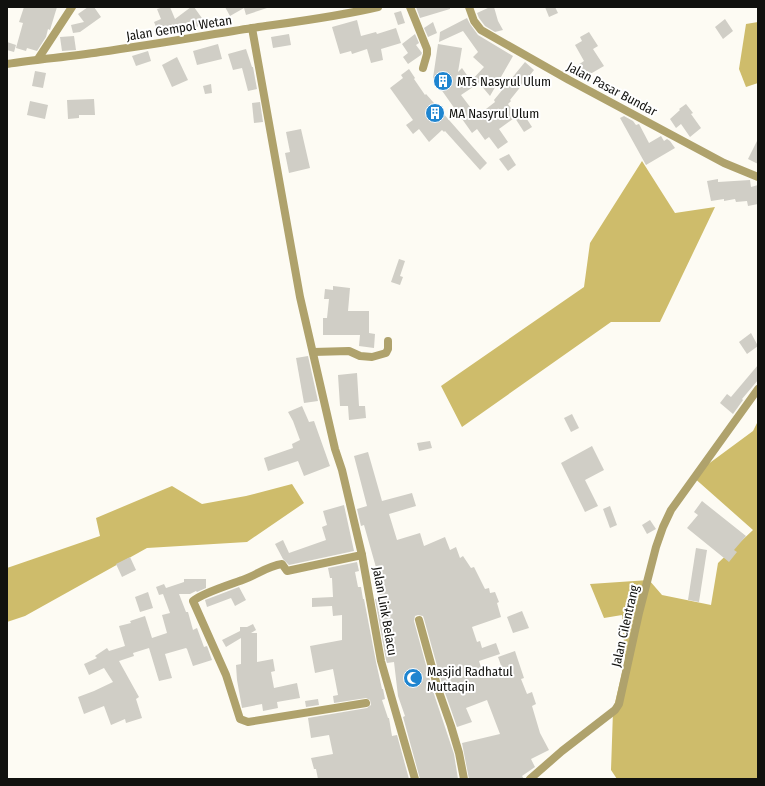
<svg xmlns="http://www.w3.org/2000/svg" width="765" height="786" font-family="'Fira Sans Condensed',sans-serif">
<rect width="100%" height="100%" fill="#fdfbf3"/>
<g fill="#cebc6b">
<polygon points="758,22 758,83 746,87 739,69 746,24"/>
<polygon points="642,161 675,213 715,207 660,322 611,322 462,427 441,386 584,287 590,243"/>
<polygon points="758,421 758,779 617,779 611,770 613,711 625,660 622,615 604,618 590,584 649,580 662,595 711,605 718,563 753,530 692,476 753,431"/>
<polygon points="292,484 304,503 247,542 147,548 25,616 7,622 7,568 100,536 96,518 172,486 202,504 246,496"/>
</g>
<g fill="#d0cec6">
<polygon points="24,7 57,7 50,30 48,29 46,37 37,51 27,48 26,51 16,48 23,23 19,22"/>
<polygon points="88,7 94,7 101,17 80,32 73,33 71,25 84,22 78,14"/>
<polygon points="164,7 170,7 175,19 191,7 194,7 204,21 197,27 192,20 186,24 185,23 167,29 169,33 160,36 154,22 161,19 157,9"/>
<polygon points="225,7 267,7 267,8 246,15 244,8 230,16"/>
<polygon points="416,7 450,7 450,9 420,18"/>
<polygon points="490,7 494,7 498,21 503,30 495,32 485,26 479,18 477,13"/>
<polygon points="545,7 555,7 558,13 549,17"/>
<polygon points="401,11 405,23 398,25 394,13"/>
<polygon points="467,18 470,24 478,35 513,56 490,96 479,83 461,95 477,116 495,102 494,100 525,62 534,70 510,100 511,101 508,104 517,116 499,129 508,142 498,149 489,137 485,140 477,129 472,133 433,78 438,44 462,48 458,72 462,68 471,81 484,67 473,57 478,52 463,31 439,42 440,32"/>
<polygon points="725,19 733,31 723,39 715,27"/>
<polygon points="357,20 361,36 376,32 377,34 396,28 401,43 381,49 383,60 371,63 367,49 352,54 351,51 340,54 332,27"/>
<polygon points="433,22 437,33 428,37 424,28"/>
<polygon points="589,32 598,46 593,49 604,66 585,77 578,65 584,61 575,45 582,41 580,37"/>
<polygon points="289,34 291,45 273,48 271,37"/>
<polygon points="415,34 419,43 416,45 422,53 421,55 408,64 403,57 408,53 402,44"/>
<polygon points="74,36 76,50 62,51 60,37"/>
<polygon points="7,42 16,45 14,52 7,50"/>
<polygon points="218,44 222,59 197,65 193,51"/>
<polygon points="246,49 252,67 253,67 257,89 248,91 242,68 233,70 228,54"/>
<polygon points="148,51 151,61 136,66 132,56"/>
<polygon points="177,57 188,80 172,87 162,65"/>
<polygon points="409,69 415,78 414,79 425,95 426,94 487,163 480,170 445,131 444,132 442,130 429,142 419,129 413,134 406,125 413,120 390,88 403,78 401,75"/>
<polygon points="35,71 46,73 43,88 32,86"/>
<polygon points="211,84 212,93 205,94 203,86"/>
<polygon points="94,99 95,115 79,115 79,118 68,119 67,100"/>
<polygon points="30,101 48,105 45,119 27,115"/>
<polygon points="260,102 263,122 254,123 252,103"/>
<polygon points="686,104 693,113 691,114 701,128 690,137 681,124 676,128 670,119 680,110 679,109"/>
<polygon points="523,113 532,127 524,132 515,118"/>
<polygon points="624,116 633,121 636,125 639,124 649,143 661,136 664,141 667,139 670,141 675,148 646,165 620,118"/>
<polygon points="301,129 310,168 289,173 285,153 290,152 286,132"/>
<polygon points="758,139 758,164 748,159"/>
<polygon points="509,154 516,165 508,171 499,159"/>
<polygon points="718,179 718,182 750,180 751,187 758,185 758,204 748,206 747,201 736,202 735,199 724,201 724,199 711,201 707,181"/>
<polygon points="399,259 405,261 400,276 403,277 400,285 391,282"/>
<polygon points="333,286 350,288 348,311 369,311 369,333 375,334 374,348 359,346 360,335 323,335 323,318 327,318 329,299 324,299 325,289 333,290"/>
<polygon points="751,333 758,346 747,354 739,342"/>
<polygon points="308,356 318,401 304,403 296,358"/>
<polygon points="758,365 758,380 742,399 743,400 733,414 720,403 727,394 731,397"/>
<polygon points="357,373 359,406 365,406 366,418 349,420 348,406 340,406 338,375"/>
<polygon points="302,406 309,422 314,421 330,466 304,476 298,461 268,471 264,458 293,448 292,444 300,440 293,421 288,412"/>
<polygon points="572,414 579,428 571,432 564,418"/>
<polygon points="430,441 432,448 419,451 417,443"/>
<polygon points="592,446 604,470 585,480 598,506 585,512 561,463"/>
<polygon points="368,452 382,501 412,493 416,506 389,514 397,540 420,533 424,546 445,537 450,550 456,547 460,558 463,556 471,568 474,567 485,589 489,588 490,593 495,592 499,602 497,603 501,617 472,627 477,642 480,641 482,648 496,643 500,654 479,661 484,677 503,671 498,657 515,651 524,678 521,679 527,694 532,692 536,704 532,706 540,733 549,750 531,759 535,767 522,776 524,779 469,779 462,743 500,734 487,700 466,708 472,722 457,727 443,687 424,619 423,616 418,615 415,616 414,621 433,691 454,754 458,779 420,779 403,717 405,716 398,696 394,662 387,663 386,660 375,599 380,598 374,580 379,578 364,525 361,526 357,509 367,506 354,456"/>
<polygon points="702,501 746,536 734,550 737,552 729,562 687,528 698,515 694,512"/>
<polygon points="344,505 354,551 289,565 283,559 275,544 283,540 289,553 326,540 322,527 327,525 323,511"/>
<polygon points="610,506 617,525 610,528 603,509"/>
<polygon points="650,520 656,529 647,534 642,525"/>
<polygon points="696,548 707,550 699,602 688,600"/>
<polygon points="130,557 136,570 122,577 116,564"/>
<polygon points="357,562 359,571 355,572 358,587 361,587 363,599 364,599 376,662 382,689 383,689 385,699 382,700 388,718 389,718 392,736 397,735 409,779 318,779 316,769 314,769 311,758 333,754 329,735 311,738 308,718 367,708 371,705 370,700 366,698 334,703 333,696 338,695 333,669 315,673 310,646 342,640 342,615 333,616 332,606 312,607 312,598 333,597 332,578 330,578 328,568"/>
<polygon points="184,579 206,579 206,588 197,592 196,591 190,594 179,594 186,612 188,612 193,630 197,628 204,647 207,646 212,660 193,666 187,649 186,648 165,654 172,678 159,681 149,648 133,653 134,656 119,661 139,697 136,699 142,718 126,723 125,719 111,725 104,706 84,714 78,697 94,691 113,682 104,668 89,675 84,664 97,658 95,656 107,648 109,651 125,646 119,626 131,623 130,621 145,616 152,638 167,633 162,615 170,613 163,594 159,595 156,587 164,584 166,588 184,582"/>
<polygon points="239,587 246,600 235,606 231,598 207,607 205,600"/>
<polygon points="148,592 153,608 140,612 135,597"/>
<polygon points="522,611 529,628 513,633 507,617"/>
<polygon points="253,624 256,630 251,633 257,633 257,662 273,659 275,671 271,672 274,688 297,683 300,698 277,702 278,708 263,711 262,704 242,708 237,680 236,665 241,664 241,638 226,647 222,640 240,631 240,627 247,627"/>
<polygon points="318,699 319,705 306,707 305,701"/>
</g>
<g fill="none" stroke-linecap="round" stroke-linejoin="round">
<g stroke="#afa26c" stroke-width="8">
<polyline points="410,7 427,49 427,54 423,68"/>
<polyline points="469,7 474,21 481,30 569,80 724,163 758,177"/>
<polyline points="252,28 300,297 335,449 342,470 362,555 381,661 415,779"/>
<polyline points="38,59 72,7"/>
<path d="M7,64C38,59 69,57 100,52C151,45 202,36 252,28C294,22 336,17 378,7"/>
<polyline points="313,352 349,351 360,356 372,357 386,353 388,349 388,341"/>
<path d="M362,555L287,571L282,564C268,566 258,574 245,579C232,584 202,593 193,601L226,675L240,719L248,722L366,703"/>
<polyline points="419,620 438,689 451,726 459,753 464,779"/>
<polyline points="530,779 562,751 615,710 619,704 639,613 656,547 663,527 671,510 758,389"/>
</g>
</g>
<defs>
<g id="building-disc" transform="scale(1)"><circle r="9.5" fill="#1f85d0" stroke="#fff"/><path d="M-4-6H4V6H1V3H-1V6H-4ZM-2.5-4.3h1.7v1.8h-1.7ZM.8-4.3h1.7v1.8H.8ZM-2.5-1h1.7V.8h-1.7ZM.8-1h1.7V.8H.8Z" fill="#fff"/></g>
<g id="mosque-disc" transform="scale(1)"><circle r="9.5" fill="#1f85d0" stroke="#fff"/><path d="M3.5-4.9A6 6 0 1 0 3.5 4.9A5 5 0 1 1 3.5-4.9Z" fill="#fff"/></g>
</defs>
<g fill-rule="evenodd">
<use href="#building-disc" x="443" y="81"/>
<use href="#building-disc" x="435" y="113"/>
<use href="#mosque-disc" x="413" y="678"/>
</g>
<g text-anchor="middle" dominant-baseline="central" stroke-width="4" stroke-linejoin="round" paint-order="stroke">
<g font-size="13" fill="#11110e" stroke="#fff">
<text transform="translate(179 28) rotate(-9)">Jalan Gempol Wetan</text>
<text transform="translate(612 89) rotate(28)">Jalan Pasar Bundar</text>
<text transform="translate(385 611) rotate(80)">Jalan Link Belacu</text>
<text transform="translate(625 626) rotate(-77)">Jalan Cilentrang</text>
</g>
<g font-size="13" fill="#11110e" stroke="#fff" text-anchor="start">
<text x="457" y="81">MTs Nasyrul Ulum</text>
<text x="449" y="113">MA Nasyrul Ulum</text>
<text x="427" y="671">Masjid Radhatul<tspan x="427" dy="15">Muttaqin</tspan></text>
</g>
</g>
<rect width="765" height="786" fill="none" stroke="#11110e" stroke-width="16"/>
</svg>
